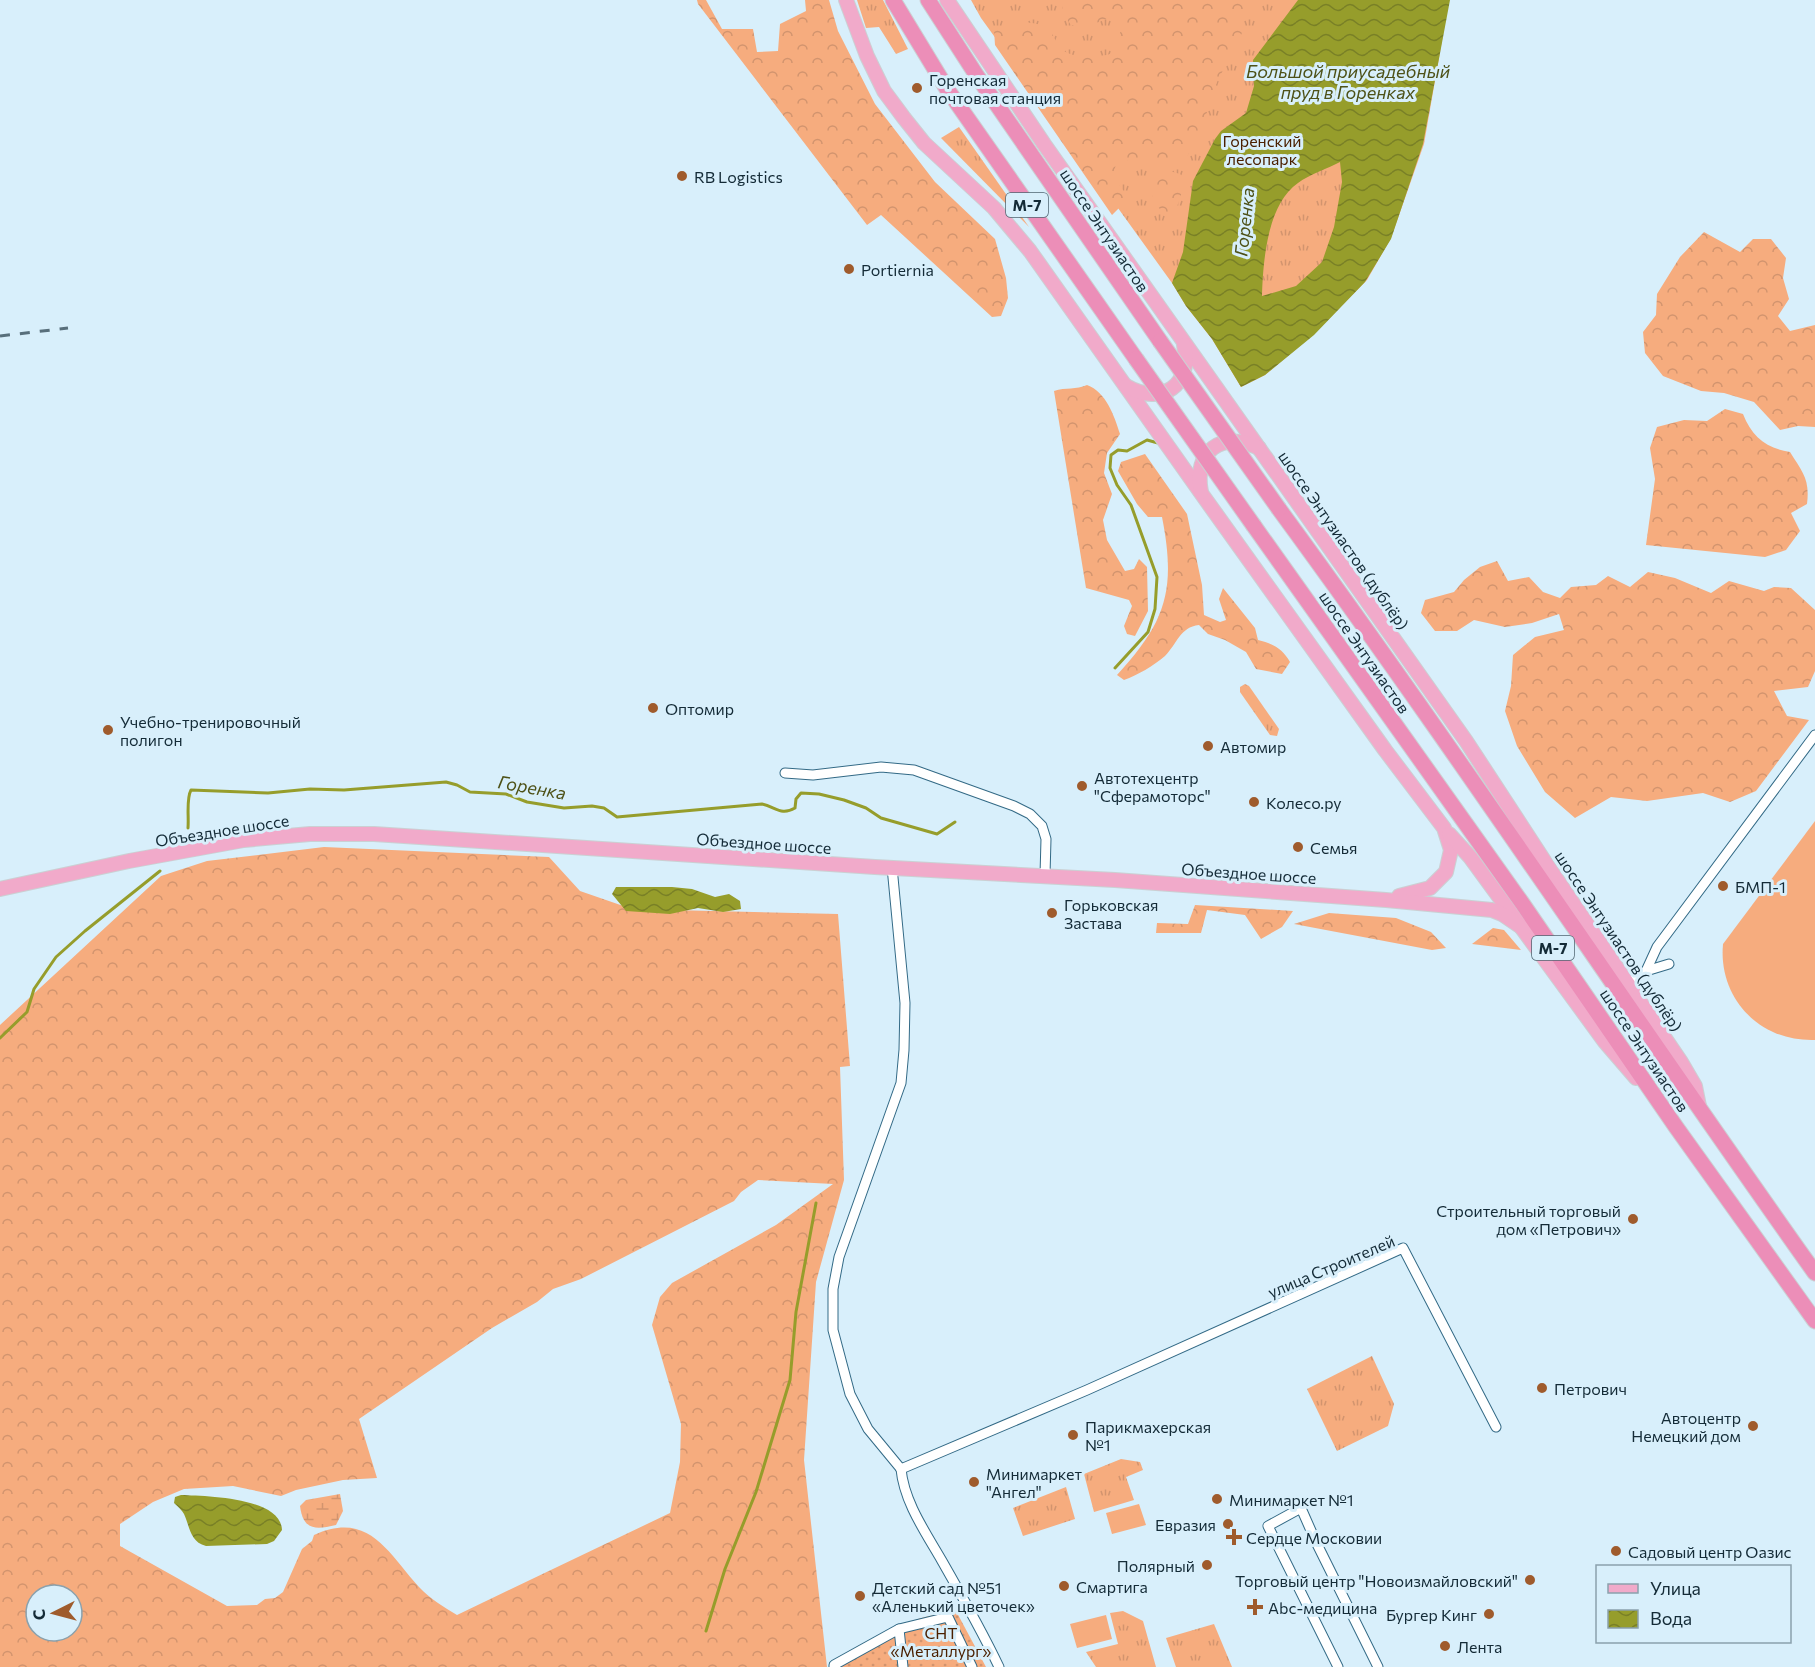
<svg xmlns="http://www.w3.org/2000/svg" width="1815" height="1667" font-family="Commissioner,sans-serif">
<defs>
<pattern id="grass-tufts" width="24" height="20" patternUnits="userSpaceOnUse" patternTransform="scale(1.5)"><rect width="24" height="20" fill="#f6ac7e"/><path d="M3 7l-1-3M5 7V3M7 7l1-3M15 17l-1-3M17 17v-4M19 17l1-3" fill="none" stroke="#d2946e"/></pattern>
<pattern id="forest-crowns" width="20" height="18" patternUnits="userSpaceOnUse" patternTransform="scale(1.5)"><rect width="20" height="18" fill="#f6ac7e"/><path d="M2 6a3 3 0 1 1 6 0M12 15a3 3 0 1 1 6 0" fill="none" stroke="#d2946e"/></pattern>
<pattern id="wetland-marsh" width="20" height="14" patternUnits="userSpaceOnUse" patternTransform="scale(1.5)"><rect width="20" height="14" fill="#f6ac7e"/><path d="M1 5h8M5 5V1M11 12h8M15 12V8" fill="none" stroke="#d2946e"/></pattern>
<pattern id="garden-dots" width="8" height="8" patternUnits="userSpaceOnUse" patternTransform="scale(1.5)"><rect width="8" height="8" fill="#f6ac7e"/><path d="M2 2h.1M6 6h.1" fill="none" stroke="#d2946e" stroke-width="1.8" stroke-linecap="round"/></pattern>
<pattern id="water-waves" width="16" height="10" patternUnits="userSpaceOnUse" patternTransform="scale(1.5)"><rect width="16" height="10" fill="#969d2b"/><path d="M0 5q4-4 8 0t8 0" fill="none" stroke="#798026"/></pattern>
</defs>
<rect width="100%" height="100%" fill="#d8effb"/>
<g fill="url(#grass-tufts)">
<polygon points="857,0 883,0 908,49 896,54 879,27 866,28"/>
<polygon points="971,0 1449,0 1424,144 1391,238 1367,280 1314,334 1265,375 1241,387 1212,339 1186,306 1172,283 981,18"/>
<polygon points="959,127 1029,227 941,138"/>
<polygon points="1245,684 1249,686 1279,729 1277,736 1270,735 1240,692 1240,687"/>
<polygon points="1372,1356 1394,1404 1388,1426 1337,1451 1307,1389"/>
<polygon points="1121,1459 1140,1462 1143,1470 1126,1477 1134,1500 1094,1512 1084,1474"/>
<polygon points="1066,1487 1075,1519 1023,1536 1013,1508"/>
<polygon points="1123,1611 1143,1621 1156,1667 1096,1667 1086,1652 1118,1644 1110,1613"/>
<polygon points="1214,1624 1232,1667 1176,1667 1166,1638"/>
</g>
<g fill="url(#forest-crowns)" fill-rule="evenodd">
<polygon points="697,0 706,0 722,29 753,29 757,52 778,51 780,24 806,11 805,0 829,0 838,31 875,104 935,182 995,239 1006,278 1008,298 1001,316 992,317 881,215 867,225 698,4"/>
<path d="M1061,0H1243L1245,9L1242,33L1217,82L1203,124L1191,151L1183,160L1171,165L1134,159L1116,164C1111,181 1120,182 1126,196L1125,202L1112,215L995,45L994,30C1009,23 1039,17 1051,32C1055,38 1058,48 1064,51C1079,60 1103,59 1118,50L1116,39L1125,25V17L1117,14L1088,27L1071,25L1064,15Z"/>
<path d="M1170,171L1180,174L1186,179L1177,207L1170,214H1164C1149,198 1144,178 1170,171Z"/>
<polygon points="1704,232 1740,252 1753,239 1771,239 1786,258 1783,278 1789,299 1778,316 1790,331 1815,325 1815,427 1798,426 1780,430 1754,402 1724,393 1701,391 1663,376 1645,353 1643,332 1656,315 1657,294 1680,257"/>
<path d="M1087,385C1106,392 1114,415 1120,434L1107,453L1104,473L1112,494L1103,520L1107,540L1125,571L1134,569L1139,559L1147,567L1148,611L1135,636L1127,634L1124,626L1132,606L1129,600L1086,588L1054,391C1066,387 1076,390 1087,385Z"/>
<path d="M1725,409L1743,414C1752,437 1766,448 1790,452C1803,473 1810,479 1807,504L1791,513L1800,531L1786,550L1765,557L1646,545L1655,479L1650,448L1657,427L1684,420L1707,421Z"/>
<path d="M1145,454L1187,514L1202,585L1204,615L1220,622L1226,620L1219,599L1223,588L1255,628L1258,640C1272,643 1283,649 1290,662L1282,674L1256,669L1246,652L1225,640L1208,634L1199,625C1180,627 1177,644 1165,656C1153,666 1138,675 1124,680L1117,675C1167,621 1176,589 1162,517H1148L1137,504L1118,471L1121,462Z"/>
<polygon points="1497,561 1508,581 1529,577 1543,592 1560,598 1571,587 1596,585 1608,576 1630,587 1648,572 1675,578 1711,593 1729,581 1764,591 1774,587 1791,588 1815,610 1815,671 1808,687 1774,691 1787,716 1809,720 1756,791 1730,802 1703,793 1647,801 1611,797 1575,818 1545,792 1517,746 1505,711 1511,686 1513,655 1535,637 1564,630 1559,614 1532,623 1505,627 1474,620 1457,631 1435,631 1421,613 1425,600 1454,592 1464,580 1480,567"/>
<path d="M324,847L549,857L580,891L632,909L838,914L850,1066L840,1067L844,1180L816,1282L804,1460L827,1667H0V1025L161,876L207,861ZM758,1180L833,1184L776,1225L672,1283L660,1297L652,1325L681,1424L680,1462L670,1513L457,1615C444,1607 430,1599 419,1587C388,1553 369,1510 314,1535L312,1541L302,1549L283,1592L275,1598L265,1599L257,1605L227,1606L120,1546V1524L153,1502L184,1489L233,1486L281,1496L296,1490L343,1480L377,1478L359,1419L492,1328L537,1302L553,1289L581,1279L734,1201L741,1192ZM36,1595H72V1631H36Z"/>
<polygon points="1195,905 1293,911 1282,927 1261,939 1245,915 1207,910 1201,933 1156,933 1157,923 1188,924"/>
<polygon points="1329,913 1396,918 1431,932 1446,948 1432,950 1294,924"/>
<polygon points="1493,928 1504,930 1521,950 1472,944"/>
</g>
<path fill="url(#wetland-marsh)" d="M340,1494L343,1511L336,1525C315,1530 303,1530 300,1506L306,1500Z"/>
<path fill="url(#garden-dots)" d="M956,1611L986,1667H830C842,1650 898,1626 918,1619C930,1615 943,1614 956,1611Z"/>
<g fill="#f6ac7e">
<path d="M1815,821V1040C1760,1042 1718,999 1723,944Z"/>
<polygon points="1139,1504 1146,1525 1112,1534 1106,1513"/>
<polygon points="1106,1615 1112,1639 1077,1648 1070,1624"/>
</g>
<g fill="url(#water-waves)" fill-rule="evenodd">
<path d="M1298,0H1450L1423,144L1391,239L1365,282L1314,335L1265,375L1241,387L1212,339L1186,306L1172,283L1183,252L1193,181L1215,139L1221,131L1246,113L1254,86L1253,60ZM1340,162L1342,182L1334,227L1322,262L1296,286L1262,296C1263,262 1267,204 1298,183C1310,174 1327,169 1340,162Z"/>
<polygon points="616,887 672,887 692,889 715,897 729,894 740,901 741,909 723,912 698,908 670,914 626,911 612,894"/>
<path d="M181,1495C205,1496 281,1497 282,1530L274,1541L267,1544L206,1546C190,1542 190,1527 184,1514C182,1510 178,1507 174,1503L175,1497Z"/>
</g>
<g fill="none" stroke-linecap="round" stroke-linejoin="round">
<g stroke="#969d2b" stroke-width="3">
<polyline points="1115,668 1148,632 1155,609 1157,577 1131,505 1117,485 1110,468 1111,455 1118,450 1127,451 1147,440 1158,443"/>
<path d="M188,828C189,816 186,799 191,790L268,793L310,789L344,790L446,782L457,785L470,792L506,794L527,802L564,808L592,806L604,808L617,817L762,804C776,807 781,816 795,808L796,799L801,793L819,794L844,800L866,808L881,818L937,834L955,822"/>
<polyline points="0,1038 27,1012 34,989 56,957 85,931 160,871"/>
<polyline points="706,1631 725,1569 756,1492 790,1380 796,1312 816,1203"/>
</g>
<g stroke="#336a86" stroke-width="11">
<g id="minor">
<polyline points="785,773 813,775 881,767 914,770 1014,806 1030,814 1042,826 1046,839 1045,875"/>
<polyline points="892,867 905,1003 904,1050 901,1083 839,1257 833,1289 833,1330 850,1394 868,1429 901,1469"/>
<polyline points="1646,971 1657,947 1815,735"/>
<polyline points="1628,984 1646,971 1669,964"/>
<polyline points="901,1469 1087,1390 1403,1248 1496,1427"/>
<path d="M901,1469C904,1502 926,1533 942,1561C962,1596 982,1631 999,1667"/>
<polyline points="899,1629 948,1617 972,1667"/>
<polyline points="834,1667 834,1665 899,1629 903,1667"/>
<polyline points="1338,1667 1268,1526 1301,1508 1316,1542 1378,1667"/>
</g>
</g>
<g stroke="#cbd0d3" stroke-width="16">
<g id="primary">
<polyline points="846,0 867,56 884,91 904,118 924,143 994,208 1030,251 1201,493 1385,750 1444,828 1451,850 1446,872 1430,888 1399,896"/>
<polyline points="947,0 1044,144 1466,741 1545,862 1681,1062 1695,1086 1699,1106"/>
<path d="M1126,386C1162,407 1193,385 1184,345"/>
<path d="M1201,492C1193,451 1222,430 1259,448"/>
<polyline points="1449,834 1470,857 1605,1042 1636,1078"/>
<polyline points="0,889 129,861 244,840 310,834 374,834 875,867 1115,880 1386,900 1492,910 1502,914 1524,929"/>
</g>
</g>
<g stroke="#cbd0d3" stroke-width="17">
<g id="trunk">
<polyline points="893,0 947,89 1136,359"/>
<polyline points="928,0 977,76 1160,341"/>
<path d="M1279,509C1463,760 1635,1020 1815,1273"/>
<polyline points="1254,526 1522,903 1676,1127 1815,1321"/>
</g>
</g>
<use href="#minor" stroke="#fff" stroke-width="9"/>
<use href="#primary" stroke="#f1aaca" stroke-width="14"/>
<use href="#trunk" stroke="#ec8eb8" stroke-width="15"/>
<polyline stroke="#586f7b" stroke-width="3" stroke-dasharray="10 10" stroke-linecap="butt" points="0,336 68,328"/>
<g stroke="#cbd0d3" stroke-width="17" stroke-linecap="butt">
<g id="trunk-bridge">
<polyline points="1160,341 1279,509"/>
<polyline points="1136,359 1254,526"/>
</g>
</g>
<use href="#trunk-bridge" stroke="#ec8eb8" stroke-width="15"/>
</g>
<g fill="#9f5b2c" stroke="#d8effb" stroke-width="2">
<circle cx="917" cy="88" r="6"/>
<circle cx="682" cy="176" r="6"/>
<circle cx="849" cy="269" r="6"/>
<circle cx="653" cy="708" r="6"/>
<circle cx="108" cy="730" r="6"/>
<circle cx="1208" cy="746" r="6"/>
<circle cx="1082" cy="786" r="6"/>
<circle cx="1254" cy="802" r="6"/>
<circle cx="1298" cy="847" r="6"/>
<circle cx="1723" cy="886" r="6"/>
<circle cx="1052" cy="913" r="6"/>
<circle cx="1633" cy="1219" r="6"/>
<circle cx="1542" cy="1388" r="6"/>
<circle cx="1753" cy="1426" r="6"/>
<circle cx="1073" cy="1435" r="6"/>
<circle cx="974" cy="1482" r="6"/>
<circle cx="1217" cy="1499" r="6"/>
<circle cx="1228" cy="1524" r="6"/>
<path d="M1231 1528h6v6h6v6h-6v6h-6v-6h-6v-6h6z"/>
<circle cx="1616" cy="1551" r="6"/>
<circle cx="1207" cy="1565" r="6"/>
<circle cx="1530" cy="1580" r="6"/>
<circle cx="1064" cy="1586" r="6"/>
<circle cx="860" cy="1596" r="6"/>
<path d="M1252 1598h6v6h6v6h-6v6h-6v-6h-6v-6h6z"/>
<circle cx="1489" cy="1614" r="6"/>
<circle cx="1445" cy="1646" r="6"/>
</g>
<g text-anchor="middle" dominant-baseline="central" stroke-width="6" stroke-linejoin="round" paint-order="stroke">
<g fill="#d8effb" stroke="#4f6672" stroke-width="1.5">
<rect x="1006" y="193" width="42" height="24" rx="4.5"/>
<rect x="1532" y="936" width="42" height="24" rx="4.5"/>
</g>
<g font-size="15" font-weight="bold" fill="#142b37">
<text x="1027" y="205">М-7</text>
<text x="1553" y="948">М-7</text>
</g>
<g font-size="16" fill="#142b37" stroke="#d8effb" text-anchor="start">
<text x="929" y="79">Горенская<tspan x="929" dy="18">почтовая станция</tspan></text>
<text x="694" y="176">RB Logistics</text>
<text x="861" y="269">Portiernia</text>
<text x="665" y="708">Оптомир</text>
<text x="120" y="721">Учебно-тренировочный<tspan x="120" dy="18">полигон</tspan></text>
<text x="1220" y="746">Автомир</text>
<text x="1094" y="777">Автотехцентр<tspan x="1094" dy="18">"Сферамоторс"</tspan></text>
<text x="1266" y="802">Колесо.ру</text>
<text x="1310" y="847">Семья</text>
<text x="1735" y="886">БМП-1</text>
<text x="1064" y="904">Горьковская<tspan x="1064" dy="18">Застава</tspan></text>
<text x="1621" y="1210" text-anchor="end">Строительный торговый<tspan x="1621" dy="18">дом «Петрович»</tspan></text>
<text x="1554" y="1388">Петрович</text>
<text x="1741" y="1417" text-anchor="end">Автоцентр<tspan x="1741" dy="18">Немецкий дом</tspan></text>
<text x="1085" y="1426">Парикмахерская<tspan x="1085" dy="18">№1</tspan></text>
<text x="986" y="1473">Минимаркет<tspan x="986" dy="18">"Ангел"</tspan></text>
<text x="1229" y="1499">Минимаркет №1</text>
<text x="1216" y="1524" text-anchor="end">Евразия</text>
<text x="1246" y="1537">Сердце Московии</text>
<text x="1628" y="1551">Садовый центр Оазис</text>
<text x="1195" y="1565" text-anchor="end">Полярный</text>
<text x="1518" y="1580" text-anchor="end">Торговый центр "Новоизмайловский"</text>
<text x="1076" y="1586">Смартига</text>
<text x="872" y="1587">Детский сад №51<tspan x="872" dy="18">«Аленький цветочек»</tspan></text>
<text x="1268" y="1607">Abc-медицина</text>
<text x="1477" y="1614" text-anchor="end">Бургер Кинг</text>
<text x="1457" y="1646">Лента</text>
</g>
<g font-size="16" fill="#4b2000" stroke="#d8effb">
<text x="1262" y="140">Горенский<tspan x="1262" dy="18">лесопарк</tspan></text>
<text x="941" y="1632">СНТ<tspan x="941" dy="18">«Металлург»</tspan></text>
</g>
<g font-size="16" fill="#142b37" stroke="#d8effb">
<text transform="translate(1105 230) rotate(56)">шоссе Энтузиастов</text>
<text transform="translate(1344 540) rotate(55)">шоссе Энтузиастов (дублёр)</text>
<text transform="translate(1365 652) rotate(55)">шоссе Энтузиастов</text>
<text transform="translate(222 830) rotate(-9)">Объездное шоссе</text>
<text transform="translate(764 843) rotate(4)">Объездное шоссе</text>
<text transform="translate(1249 873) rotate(4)">Объездное шоссе</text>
<text transform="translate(1619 941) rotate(56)">шоссе Энтузиастов (дублёр)</text>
<text transform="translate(1645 1050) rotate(56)">шоссе Энтузиастов</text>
<text transform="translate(1331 1266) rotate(-23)">улица Строителей</text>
</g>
<g font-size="18" font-style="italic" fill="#4d5117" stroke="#d8effb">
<text x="1348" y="71">Большой приусадебный<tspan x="1348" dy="21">пруд в Горенках</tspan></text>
<text transform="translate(1244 222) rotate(-84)">Горенка</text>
<text transform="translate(532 787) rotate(10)">Горенка</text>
</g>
</g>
<rect x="1596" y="1565" width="195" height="78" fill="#d8effb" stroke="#8aa1ad" stroke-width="1.5"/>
<rect x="1608" y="1584" width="30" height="9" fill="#f1aaca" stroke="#8aa1ad" stroke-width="1.5"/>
<text x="1650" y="1595" font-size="18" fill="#142b37">Улица</text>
<rect x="1608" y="1610" width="30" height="18" fill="url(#water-waves)" stroke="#8aa1ad" stroke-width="1.5"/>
<text x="1650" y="1625" font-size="18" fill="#142b37">Вода</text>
<g transform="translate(54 1613) rotate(264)"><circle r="28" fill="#d8effb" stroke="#8aa1ad" stroke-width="1.5"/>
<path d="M0-4.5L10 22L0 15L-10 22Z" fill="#9f5b2c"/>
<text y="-9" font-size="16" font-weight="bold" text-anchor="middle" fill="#142b37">С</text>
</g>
</svg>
